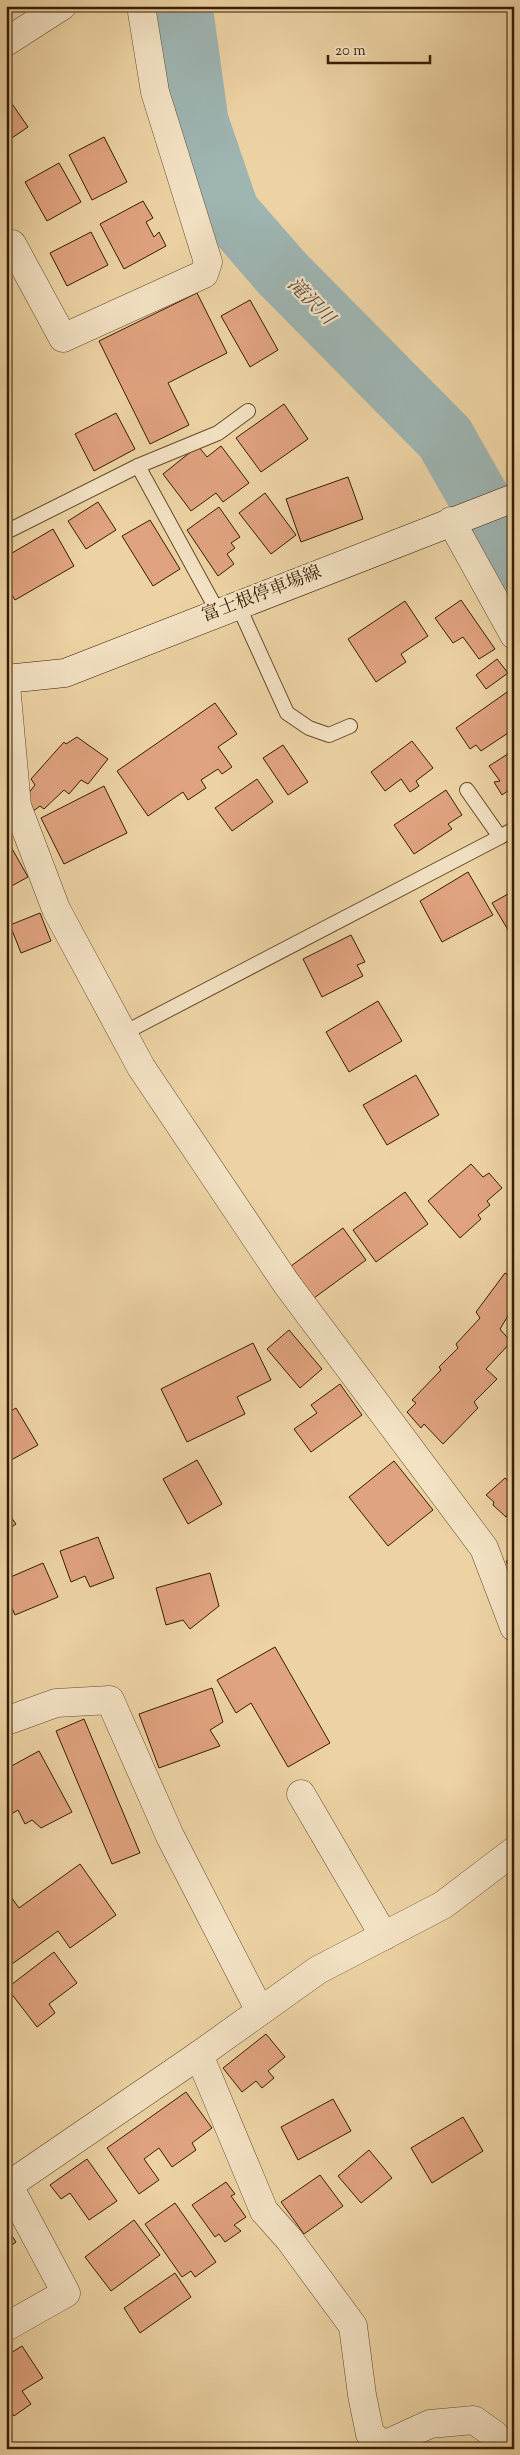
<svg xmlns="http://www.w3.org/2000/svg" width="520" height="2455" font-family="'Sorts Mill Goudy','Noto Serif JP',serif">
<rect width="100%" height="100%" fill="#edd3a4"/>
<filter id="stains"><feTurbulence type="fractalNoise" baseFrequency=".004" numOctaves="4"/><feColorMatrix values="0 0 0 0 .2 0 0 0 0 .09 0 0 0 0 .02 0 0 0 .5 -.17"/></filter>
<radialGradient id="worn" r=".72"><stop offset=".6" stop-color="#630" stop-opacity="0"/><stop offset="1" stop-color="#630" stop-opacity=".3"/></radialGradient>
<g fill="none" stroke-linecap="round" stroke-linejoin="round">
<polyline stroke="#9eb5b2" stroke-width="61" points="182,6 198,121 229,212 281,272 445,438 514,560"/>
</g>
<g fill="#e0a37f" stroke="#371d03">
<polygon points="6,95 28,127 6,142"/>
<polygon points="104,137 127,182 92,200 69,155"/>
<polygon points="59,163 81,202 47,221 25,182"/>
<polygon points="143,201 153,218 146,222 154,237 159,232 166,246 124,269 100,224"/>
<polygon points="91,232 108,265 67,286 50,253"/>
<polygon points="197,293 227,353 168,383 189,425 150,444 99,341"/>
<polygon points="250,300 278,350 250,367 221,316"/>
<polygon points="284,404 308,439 261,472 236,438"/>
<polygon points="116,413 135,449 94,471 75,434"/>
<polygon points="198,446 207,457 221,446 249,483 223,502 216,493 191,511 163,474"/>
<polygon points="348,477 363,519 301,542 286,499"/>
<polygon points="265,493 296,535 271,554 239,513"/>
<polygon points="98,502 116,530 86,549 68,521"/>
<polygon points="219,507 240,537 231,543 235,548 227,554 234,564 218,576 187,530"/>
<polygon points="150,520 180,569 153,586 122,536"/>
<polygon points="53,529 74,566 15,600 6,585 6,548 8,547 12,553"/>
<polygon points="461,600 495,649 479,659 463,637 453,643 435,618"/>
<polygon points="405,601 428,636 401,654 406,662 376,682 348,639"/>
<polygon points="497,659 508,673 486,689 476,675"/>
<polygon points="510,690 514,696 514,729 481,751 476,745 470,749 456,728"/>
<polygon points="215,703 237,734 218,747 232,767 222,774 218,769 201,780 206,788 188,800 183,792 148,816 117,771"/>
<polygon points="77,737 108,759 88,784 81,780 69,794 64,790 44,809 40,806 32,812 27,795 35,785 31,779 64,742 66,744"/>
<polygon points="412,741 433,768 416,781 419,786 410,792 401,779 385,791 371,772"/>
<polygon points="283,745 308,782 288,795 263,758"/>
<polygon points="514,750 514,797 509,790 502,795 494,782 500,781 489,766"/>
<polygon points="257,779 273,802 232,831 215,808"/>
<polygon points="104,786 127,833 64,864 41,818"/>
<polygon points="446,790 462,815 448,824 452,829 414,854 394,825"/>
<polygon points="6,838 28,877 6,889"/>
<polygon points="468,872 493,915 442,942 420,901"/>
<polygon points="508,894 514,904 514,940 492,903"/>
<polygon points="40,913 51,941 21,953 10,925"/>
<polygon points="351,935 365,962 357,965 363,976 322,997 303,959"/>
<polygon points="378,1001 402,1041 349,1072 326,1032"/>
<polygon points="416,1075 439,1115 387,1145 363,1105"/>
<polygon points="471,1164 483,1177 489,1173 502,1188 487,1201 490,1205 478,1215 481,1219 460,1238 428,1201"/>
<polygon points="405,1192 428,1224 376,1262 353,1230"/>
<polygon points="343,1228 366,1260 314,1298 291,1266"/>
<polygon points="505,1273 514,1279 514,1306 500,1329 511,1342 486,1369 497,1379 474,1402 478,1408 443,1444 424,1424 421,1428 407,1412 416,1403 412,1400 441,1370 439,1367 458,1348 456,1344 480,1318 476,1312"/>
<polygon points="289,1330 322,1369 300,1388 267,1349"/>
<polygon points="253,1343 271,1380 237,1397 245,1414 187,1442 161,1389"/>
<polygon points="340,1384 362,1415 311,1452 294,1429 317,1413 311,1405"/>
<polygon points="16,1408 38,1445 6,1463 6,1414"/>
<polygon points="197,1460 222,1504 188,1524 163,1479"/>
<polygon points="394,1461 433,1510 388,1546 349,1497"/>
<polygon points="505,1478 514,1486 514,1508 506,1517 493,1505 494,1502 486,1495"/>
<polygon points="6,1510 16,1524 6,1531"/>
<polygon points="98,1537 114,1578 90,1587 85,1576 71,1582 60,1551"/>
<polygon points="514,1553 514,1569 506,1562"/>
<polygon points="43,1563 58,1597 15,1615 6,1595 6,1579"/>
<polygon points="210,1573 219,1606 190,1629 183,1620 166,1625 156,1588"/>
<polygon points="275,1647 330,1743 288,1767 251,1703 236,1713 217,1680"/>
<polygon points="212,1688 223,1722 210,1730 220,1746 159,1768 139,1714"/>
<polygon points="84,1719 140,1853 112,1864 56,1731"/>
<polygon points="39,1751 72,1812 41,1828 32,1820 25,1824 18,1810 6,1817 6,1769"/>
<polygon points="80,1864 116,1915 70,1948 58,1931 12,1964 6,1956 6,1890 19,1908"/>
<polygon points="54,1952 77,1983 49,2004 55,2013 37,2027 7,1988"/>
<polygon points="266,2034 285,2057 268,2071 274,2078 262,2088 256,2081 242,2092 223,2068"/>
<polygon points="186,2092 212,2128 192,2143 196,2150 172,2167 159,2148 144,2159 159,2180 139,2194 107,2148"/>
<polygon points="333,2099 351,2131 298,2160 281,2127"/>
<polygon points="463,2117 483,2151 432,2183 411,2148"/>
<polygon points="369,2150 392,2178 361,2203 338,2176"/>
<polygon points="87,2159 117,2201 89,2220 70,2193 61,2199 50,2185"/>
<polygon points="320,2175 343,2206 304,2234 281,2202"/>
<polygon points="226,2182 235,2194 231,2196 246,2217 234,2225 241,2231 225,2242 219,2234 215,2237 192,2205"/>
<polygon points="175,2203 216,2262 195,2277 191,2271 182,2277 145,2224"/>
<polygon points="134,2220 160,2255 111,2291 85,2257"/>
<polygon points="8,2230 16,2242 6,2249 6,2232"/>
<polygon points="175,2273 191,2297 140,2333 124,2308"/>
<polygon points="22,2346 43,2378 22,2391 31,2404 14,2416 6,2405 6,2356"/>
</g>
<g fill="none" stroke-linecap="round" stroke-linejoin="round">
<g stroke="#644a2b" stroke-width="16">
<g id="service">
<polyline points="138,466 218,612"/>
<polyline points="6,532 138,466 218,433 248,411"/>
<polyline points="238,605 287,713 309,728 329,735 350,726"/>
<polyline points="500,837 514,829"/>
<polyline points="122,1034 500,837 467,790"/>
</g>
</g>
<g stroke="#644a2b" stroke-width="29">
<g id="minor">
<polyline points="6,42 62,6"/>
<polyline points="6,245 12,244 63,338 204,274 208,262 155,92 141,6"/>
<polyline points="451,521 514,635"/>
<polyline points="6,685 17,806 56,909 141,1067 286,1283 484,1548 514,1627"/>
<polyline points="6,1721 56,1703 110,1700 170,1836 260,2011"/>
<polyline points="301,1794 384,1936"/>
<polyline points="199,2055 264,2211 289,2239 353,2326 362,2395 370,2434 384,2445 430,2424 474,2420 495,2435 502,2449"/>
<polyline points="6,2187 199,2055 318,1970 443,1905 514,1851"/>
<polyline points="6,2327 66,2293 9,2186"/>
</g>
</g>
<g stroke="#371d03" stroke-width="29">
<polyline id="secondary" points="6,679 65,673 514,498"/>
</g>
<use href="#service" stroke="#f3e2c4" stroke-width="14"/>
<use href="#minor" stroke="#f3e2c4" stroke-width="28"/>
<use href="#secondary" stroke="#f3e2c4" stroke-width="28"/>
</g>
<g text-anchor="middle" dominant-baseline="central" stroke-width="4.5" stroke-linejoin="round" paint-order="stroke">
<g font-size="18" fill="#371d03" stroke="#f3e2c4">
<text transform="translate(262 595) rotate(-21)">富士根停車場線</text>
</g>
<g font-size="19" font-style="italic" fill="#564b38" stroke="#f3e2c4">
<text transform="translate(310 302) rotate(45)">滝沢川</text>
</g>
</g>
<rect width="520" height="2455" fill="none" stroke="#edd3a4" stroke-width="25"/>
<rect x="8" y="8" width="505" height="2440" fill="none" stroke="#371d03" stroke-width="2.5"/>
<rect x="12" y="12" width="495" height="2430" fill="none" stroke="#371d03"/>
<path d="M328 55v8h102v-8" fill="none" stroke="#371d03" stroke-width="2.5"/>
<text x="335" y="55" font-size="15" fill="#371d03" stroke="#f3e2c4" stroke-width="4" paint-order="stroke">20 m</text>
<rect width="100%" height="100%" filter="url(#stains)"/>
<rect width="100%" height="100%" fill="url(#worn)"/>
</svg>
